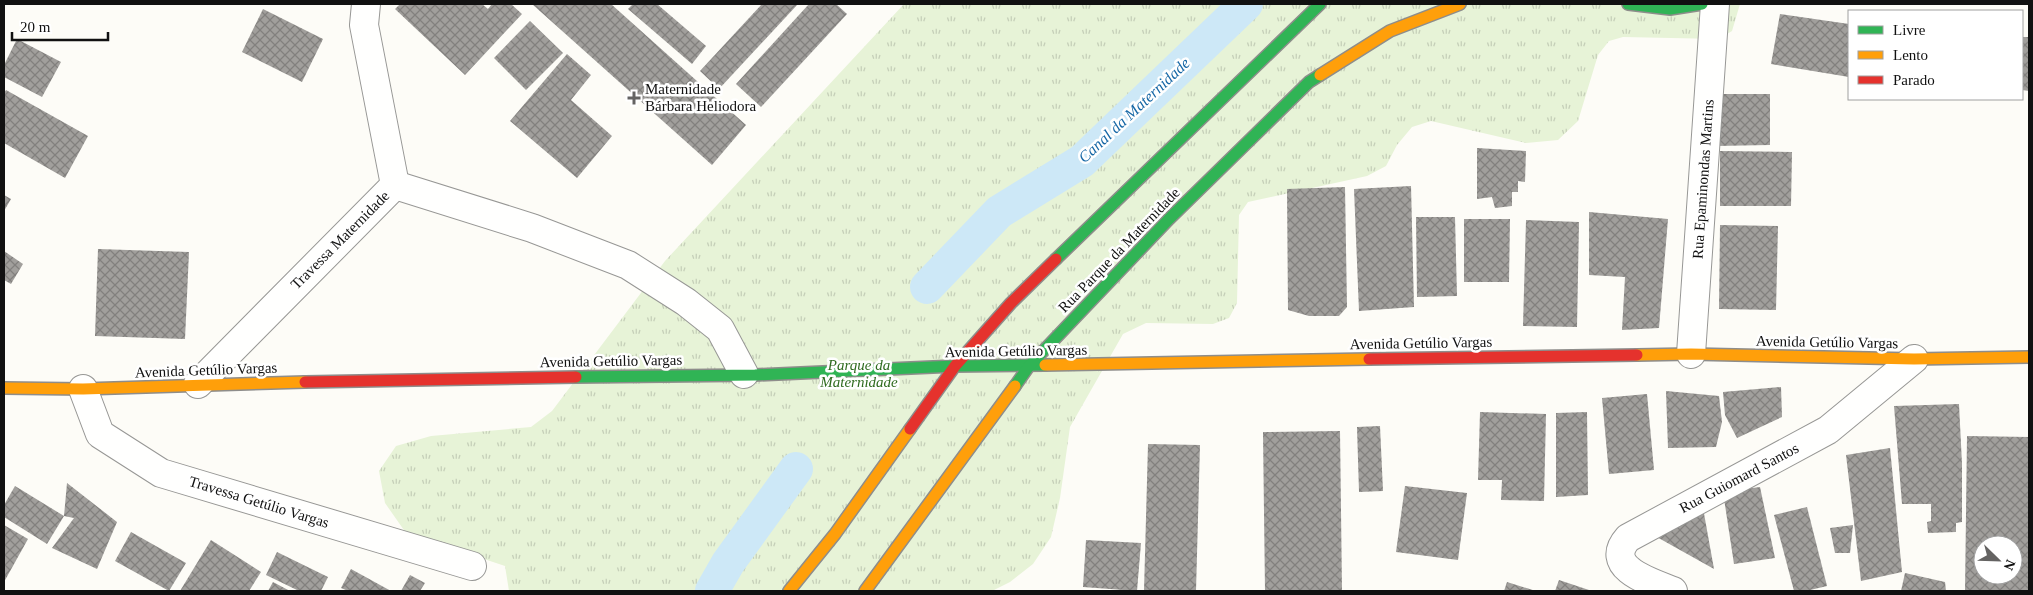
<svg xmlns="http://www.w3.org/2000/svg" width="2033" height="595" font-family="'Times New Roman',serif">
<defs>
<pattern id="park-tufts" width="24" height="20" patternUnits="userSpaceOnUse" patternTransform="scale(1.25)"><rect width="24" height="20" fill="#e7f3d7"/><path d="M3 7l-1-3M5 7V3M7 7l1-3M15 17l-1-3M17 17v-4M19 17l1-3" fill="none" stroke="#c5cfb8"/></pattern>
<pattern id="building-cross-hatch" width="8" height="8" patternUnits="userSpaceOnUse" patternTransform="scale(1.25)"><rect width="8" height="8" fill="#a19f9c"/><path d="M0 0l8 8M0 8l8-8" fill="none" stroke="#82807e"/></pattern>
</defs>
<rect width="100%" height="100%" fill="#fdfcf7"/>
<polygon fill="url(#park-tufts)" points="904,4 1740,4 1732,31 1719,39 1623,37 1609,41 1598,55 1578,121 1558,140 1526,143 1431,121 1412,127 1397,145 1386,166 1367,176 1248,202 1239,215 1237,303 1229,318 1213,324 1146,323 1123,334 1070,427 1060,498 1051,537 1033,564 1010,582 992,591 509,591 505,566 406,533 385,503 379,471 396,446 431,436 531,427 552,411 665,261"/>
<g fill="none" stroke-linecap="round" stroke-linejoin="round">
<g stroke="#cde8f7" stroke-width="34">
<polyline points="927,287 999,212 1082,161 1246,4"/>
<polyline points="712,591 728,563 796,469"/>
</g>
</g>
<g fill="url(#building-cross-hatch)" fill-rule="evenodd">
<polygon points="400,4 482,4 488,9 492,4 511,4 522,14 465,75 395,9"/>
<polygon points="532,4 611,4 746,125 712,165"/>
<polygon points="633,4 657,4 706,46 692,64 628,9"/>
<polygon points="762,4 798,4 719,89 700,71"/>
<polygon points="809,4 836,4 847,14 761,107 736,84"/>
<polygon points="263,9 323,39 302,82 242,52"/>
<polygon points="1780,14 1849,24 1849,77 1771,64"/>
<polygon points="530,21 563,53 526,90 494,58"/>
<polygon points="2022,37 2029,37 2029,91 2022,90"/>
<polygon points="17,39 61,62 42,97 4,77 4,65"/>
<polygon points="567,54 591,75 571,100 612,136 577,178 510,121"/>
<polygon points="6,90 88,136 65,178 4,143 4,93"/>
<polygon points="1716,94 1770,94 1770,145 1716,146"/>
<polygon points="1477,148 1526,151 1525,182 1518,181 1518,192 1512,192 1512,206 1495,208 1492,197 1477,199"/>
<polygon points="1720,151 1792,152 1791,206 1720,206"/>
<polygon points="1411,186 1414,307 1359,311 1354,189"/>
<polygon points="1345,187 1347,307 1339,316 1309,316 1288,310 1287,189"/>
<polygon points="4,195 11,199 4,211"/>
<polygon points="1589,212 1668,219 1659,328 1622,330 1625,277 1589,275"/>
<polygon points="1416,217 1455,217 1457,296 1417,297"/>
<polygon points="1464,219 1510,219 1509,282 1464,282"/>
<polygon points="1526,220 1579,222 1577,327 1523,326"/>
<polygon points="1720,225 1778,226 1776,310 1719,309"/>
<polygon points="98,249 189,252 185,339 95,336"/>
<polygon points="4,251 23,264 11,284 4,280"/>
<polygon points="1781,387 1782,417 1737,438 1725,415 1723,392"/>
<polygon points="1666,391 1719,396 1722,422 1716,447 1668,448"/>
<polygon points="1647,394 1654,470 1609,474 1602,398"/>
<polygon points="1959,404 1962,464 1962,522 1956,523 1956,532 1928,533 1927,522 1931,521 1931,504 1902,504 1894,406"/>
<polygon points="1480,412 1546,414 1544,501 1501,500 1502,480 1478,480"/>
<polygon points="1587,412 1588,495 1556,497 1556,413"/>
<polygon points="1380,426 1383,491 1359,492 1357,427"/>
<polygon points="1340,431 1342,591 1265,591 1263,432"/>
<path d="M1967,436L2029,437V591H1965ZM1983,545H2013V575H1983Z"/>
<polygon points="1148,444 1200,445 1196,591 1144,591"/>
<polygon points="1890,448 1902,572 1861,581 1846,455"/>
<polygon points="67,483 117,522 97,569 52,548 74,518 64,516"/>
<polygon points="15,486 64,516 47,544 4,517 4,505"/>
<polygon points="1405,486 1467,493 1458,560 1396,552"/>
<polygon points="1760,487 1775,558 1734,564 1723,492"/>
<polygon points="1807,507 1827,586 1806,591 1794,591 1774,515"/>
<polygon points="1703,508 1714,569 1655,536"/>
<polygon points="4,525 28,539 4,582"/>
<polygon points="1853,525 1850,553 1835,553 1830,528"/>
<polygon points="131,532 186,563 169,591 115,561"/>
<polygon points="211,540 261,572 249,591 180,591"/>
<polygon points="1086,540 1141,543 1137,591 1083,587"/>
<polygon points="277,552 328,577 321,591 299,591 266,575"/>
<polygon points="351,569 391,591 348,591 341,588"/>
<polygon points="1905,573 1945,582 1946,591 1901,591"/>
<polygon points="410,575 425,583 420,591 401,591"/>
<polygon points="1559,580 1592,591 1555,591"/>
<polygon points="273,582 290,591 268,591"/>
<polygon points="1507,582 1536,591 1504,591"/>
</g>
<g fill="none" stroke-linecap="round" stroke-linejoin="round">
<g stroke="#979795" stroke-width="30">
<g id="street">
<polyline points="395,185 532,228 628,265 686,302 720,329 744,374"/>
<polyline points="1691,354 1715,4"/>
<polyline points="198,384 395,185 364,25 366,4"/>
<polyline points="83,389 100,434 161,473 472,566"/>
<path d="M1673,591C1653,583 1601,568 1628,538L1828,430L1914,359"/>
</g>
</g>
<g stroke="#8e8d8b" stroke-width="14">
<g id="fast">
<polyline points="1628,4 1670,9 1702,4"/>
<polyline points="1056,259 1320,4"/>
<polyline points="576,377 755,375 955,366 1045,365"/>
<polyline points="1015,386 1029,366 1169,219 1309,82 1320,75"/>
</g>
</g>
<g stroke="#8e8d8b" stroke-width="14">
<g id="slow">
<polyline points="1320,75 1390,31 1460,4"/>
<polyline points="1637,355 1691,354 1914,359 2029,357"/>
<polyline points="1045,365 1369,359"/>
<polyline points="4,388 83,389 305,382"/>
<polyline points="789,591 835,534 910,429"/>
<polyline points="865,591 1015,386"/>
</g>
</g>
<g stroke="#8e8d8b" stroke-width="14">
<g id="jam">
<polyline points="1369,359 1637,355"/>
<polyline points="305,382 576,377"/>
<polyline points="910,429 955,366 1011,303 1056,259"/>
</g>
</g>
<use href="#street" stroke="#fffffe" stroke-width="28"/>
<use href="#fast" stroke="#30b455" stroke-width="11"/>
<use href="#slow" stroke="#ff9f0a" stroke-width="11"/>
<use href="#jam" stroke="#e5322d" stroke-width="11"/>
</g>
<path fill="#646362" stroke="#fff" stroke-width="2" d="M631.5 90.5h5v5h5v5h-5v5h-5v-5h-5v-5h5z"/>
<g text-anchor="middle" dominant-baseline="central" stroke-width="5" stroke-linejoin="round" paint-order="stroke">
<g font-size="15" fill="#111" stroke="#fff" text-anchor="start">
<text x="645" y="89">Maternidade<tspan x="645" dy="17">Bárbara Heliodora</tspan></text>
</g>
<g font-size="15" fill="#111" stroke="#fff">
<text transform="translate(1703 179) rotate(-86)">Rua Epaminondas Martins</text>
<text transform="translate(340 240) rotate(-45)">Travessa Maternidade</text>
<text transform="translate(1119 250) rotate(-46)">Rua Parque da Maternidade</text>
<text transform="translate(1827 342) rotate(1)">Avenida Getúlio Vargas</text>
<text transform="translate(1421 343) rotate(-1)">Avenida Getúlio Vargas</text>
<text transform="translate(1016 351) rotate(-1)">Avenida Getúlio Vargas</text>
<text transform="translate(611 361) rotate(-1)">Avenida Getúlio Vargas</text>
<text transform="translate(206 370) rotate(-2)">Avenida Getúlio Vargas</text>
<text transform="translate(1739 478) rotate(-28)">Rua Guiomard Santos</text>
<text transform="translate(259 502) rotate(17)">Travessa Getúlio Vargas</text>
</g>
<g font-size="15" font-style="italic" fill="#2f6b1f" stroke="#fff">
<text x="859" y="365">Parque da<tspan x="859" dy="17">Maternidade</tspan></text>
</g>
<g font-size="16" font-style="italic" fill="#1768a6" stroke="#fff">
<text transform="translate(1134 110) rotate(-43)">Canal da Maternidade</text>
</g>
</g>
<rect width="2033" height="595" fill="none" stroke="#111111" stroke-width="10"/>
<rect x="1848" y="10" width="175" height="90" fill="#ffffff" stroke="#a0a0a0"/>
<rect x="1858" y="26" width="25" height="8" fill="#30b455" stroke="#a0a0a0"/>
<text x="1893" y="35" font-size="15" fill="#111111">Livre</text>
<rect x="1858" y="51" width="25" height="8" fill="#ff9f0a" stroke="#a0a0a0"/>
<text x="1893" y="60" font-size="15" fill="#111111">Lento</text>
<rect x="1858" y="76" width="25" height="8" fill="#e5322d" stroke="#a0a0a0"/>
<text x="1893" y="85" font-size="15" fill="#111111">Parado</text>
<g transform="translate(1998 560) rotate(113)"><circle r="24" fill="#ffffff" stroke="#a0a0a0"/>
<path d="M0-4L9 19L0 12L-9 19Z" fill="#646362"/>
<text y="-8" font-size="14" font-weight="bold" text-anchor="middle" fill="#111111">N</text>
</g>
<path d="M12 32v8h96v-8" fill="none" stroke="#111111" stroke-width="2.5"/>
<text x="20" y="32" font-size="15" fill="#111111" stroke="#ffffff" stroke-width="4" paint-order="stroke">20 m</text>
</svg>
